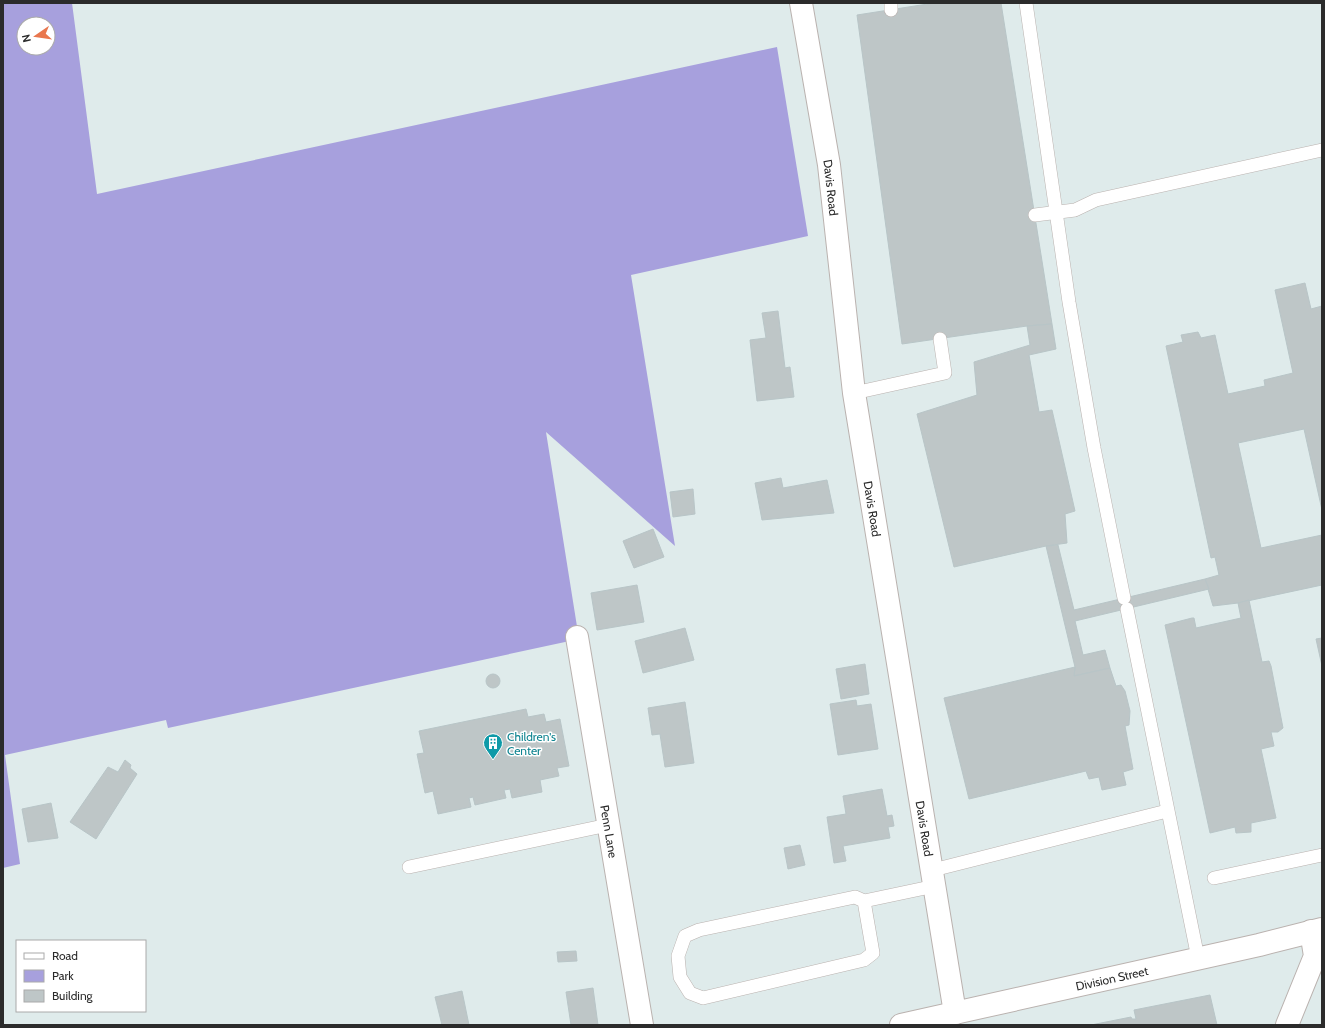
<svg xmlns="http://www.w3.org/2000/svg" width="1325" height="1028" font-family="Cabin,sans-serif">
<rect width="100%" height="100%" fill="#dfebeb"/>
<path fill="#a7a0dd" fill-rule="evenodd" d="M3,3H72L97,194L777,47L808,236L631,275L675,546L546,432L579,639L168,728L166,720L5,755L20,864L3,868ZM24,24H48V48H24Z"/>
<g fill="#bec6c7" stroke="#b8c5c7">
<polygon points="934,3 1001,3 1052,324 1027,326 902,344 857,15"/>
<polygon points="1305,283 1311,309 1322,306 1322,510 1304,429 1238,443 1261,548 1322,535 1322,585 1238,603 1213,606 1205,579 1219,575 1215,557 1211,558 1166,346 1183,342 1181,335 1198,332 1201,338 1215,335 1228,394 1265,386 1264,380 1293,373 1275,290"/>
<polygon points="778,311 785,368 790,367 794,397 757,401 750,340 766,338 762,313"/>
<polygon points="1052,324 1056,349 1029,355 1039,412 1052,410 1075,511 1065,514 1067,543 1046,546 954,567 917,414 977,395 974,362 1030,345 1027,326"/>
<polygon points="781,478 783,488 827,480 834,513 762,520 755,483"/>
<polygon points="693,489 695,514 673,517 670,492"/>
<polygon points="653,529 664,557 634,568 623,541"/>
<polygon points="1058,545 1074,610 1205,579 1209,589 1075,621 1083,655 1105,650 1110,668 1074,676 1075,667 1046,546"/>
<polygon points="637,585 644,622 597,630 591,593"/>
<polygon points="1249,600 1262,662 1269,661 1271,666 1283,728 1278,732 1271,732 1274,746 1261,749 1276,818 1251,823 1251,832 1236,833 1235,827 1210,833 1165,625 1192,618 1194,618 1196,628 1241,618 1238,603"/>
<polygon points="685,628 694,660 643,673 635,641"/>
<polygon points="1322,638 1322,666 1316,639"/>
<polygon points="865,664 869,694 841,699 836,669"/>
<polygon points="1075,667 1074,676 1110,668 1116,686 1121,685 1125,691 1130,711 1129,725 1125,726 1133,769 1123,772 1126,785 1102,790 1099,777 1089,779 1086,771 969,799 944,698"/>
<circle cx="493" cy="681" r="7"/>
<polygon points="856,700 857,706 871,704 878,749 838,755 830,704"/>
<polygon points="685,702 694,763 665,767 660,734 652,735 648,708"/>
<polygon points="526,709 528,717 544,714 546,722 560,719 569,766 557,768 559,776 540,780 542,792 512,798 510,789 504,790 506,798 475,805 473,797 469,798 471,807 438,814 433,791 425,793 417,754 424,753 419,731"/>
<polygon points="125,760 131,765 130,768 137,774 96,839 70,822 108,767 118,772"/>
<polygon points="882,789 887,816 892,815 894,826 888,827 890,838 843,846 846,861 834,863 827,817 846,814 843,796"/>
<polygon points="51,803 58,838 28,842 22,809"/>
<polygon points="800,845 805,865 788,869 784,848"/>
<polygon points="576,951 577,961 558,962 557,952"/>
<polygon points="593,988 598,1025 571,1025 566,992"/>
<polygon points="462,991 469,1025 442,1025 435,997"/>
<polygon points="1210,995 1217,1025 1091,1025 1131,1017 1132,1019 1136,1019 1134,1010"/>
</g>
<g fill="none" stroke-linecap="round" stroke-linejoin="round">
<g stroke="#bab2af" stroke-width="14">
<g id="lane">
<polyline points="891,3 891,10"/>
<polyline points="1026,3 1069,302 1094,448 1124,598"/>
<polyline points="1035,215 1075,210 1096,200 1322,150"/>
<polyline points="854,393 945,373 940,339"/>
<polyline points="1127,609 1198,958"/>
<polyline points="409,867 608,825"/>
<polyline points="933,870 1167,811"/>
<polyline points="1214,878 1322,855"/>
<polyline points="864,901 873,953 864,960 703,998 690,993 680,977 678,956 685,936 699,930 855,897 864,901 935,886"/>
</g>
</g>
<g stroke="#bab2af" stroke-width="24">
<g id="street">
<path id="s1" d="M801,3L829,165L854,393L955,1013"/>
<path id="s2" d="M577,637L642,1025"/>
</g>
</g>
<g stroke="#bab2af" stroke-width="24">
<g id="secondary">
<path id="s3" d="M901,1025L1259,945L1322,929"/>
<polyline points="1287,1025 1315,956 1311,931"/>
</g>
</g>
<use href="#lane" stroke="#fff" stroke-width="13"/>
<use href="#street" stroke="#fff" stroke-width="22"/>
<use href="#secondary" stroke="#fff" stroke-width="22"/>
</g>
<defs>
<g id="building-pin" transform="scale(1)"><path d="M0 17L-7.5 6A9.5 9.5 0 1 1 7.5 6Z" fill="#0f9aa8" stroke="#fff"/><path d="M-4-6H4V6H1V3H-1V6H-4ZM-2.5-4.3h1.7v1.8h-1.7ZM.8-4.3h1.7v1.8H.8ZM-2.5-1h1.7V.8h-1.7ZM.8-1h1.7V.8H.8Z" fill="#fff"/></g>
</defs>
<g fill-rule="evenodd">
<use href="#building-pin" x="493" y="743"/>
</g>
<g text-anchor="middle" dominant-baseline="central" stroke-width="3" stroke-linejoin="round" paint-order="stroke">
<g font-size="12" fill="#2b2b2b" stroke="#fff">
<text stroke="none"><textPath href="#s1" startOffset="187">Davis Road</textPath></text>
<text stroke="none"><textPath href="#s1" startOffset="511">Davis Road</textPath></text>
<text stroke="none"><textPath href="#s1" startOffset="835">Davis Road</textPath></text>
<text stroke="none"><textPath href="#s2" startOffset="197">Penn Lane</textPath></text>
<text stroke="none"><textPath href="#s3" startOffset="216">Division Street</textPath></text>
</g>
<g font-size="12" fill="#0d838f" stroke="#fff" text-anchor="start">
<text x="507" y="736">Children's<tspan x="507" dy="14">Center</tspan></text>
</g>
</g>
<rect width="1325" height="1028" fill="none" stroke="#2b2b2b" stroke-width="8"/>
<rect x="16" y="940" width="130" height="72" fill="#ffffff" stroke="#aaaaaa"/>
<rect x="24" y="953" width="20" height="6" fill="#ffffff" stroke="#aaaaaa"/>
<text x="52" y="960" font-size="12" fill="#2b2b2b">Road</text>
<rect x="24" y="970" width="20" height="12" fill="#a7a0dd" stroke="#aaaaaa"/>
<text x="52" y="980" font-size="12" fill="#2b2b2b">Park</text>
<rect x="24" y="990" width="20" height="12" fill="#bec6c7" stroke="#aaaaaa"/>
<text x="52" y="1000" font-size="12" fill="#2b2b2b">Building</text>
<g transform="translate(36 36) rotate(257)"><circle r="19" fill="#ffffff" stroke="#aaaaaa"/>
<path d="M0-3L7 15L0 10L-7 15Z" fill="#e9774e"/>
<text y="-6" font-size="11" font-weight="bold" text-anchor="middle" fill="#2b2b2b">N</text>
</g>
</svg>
